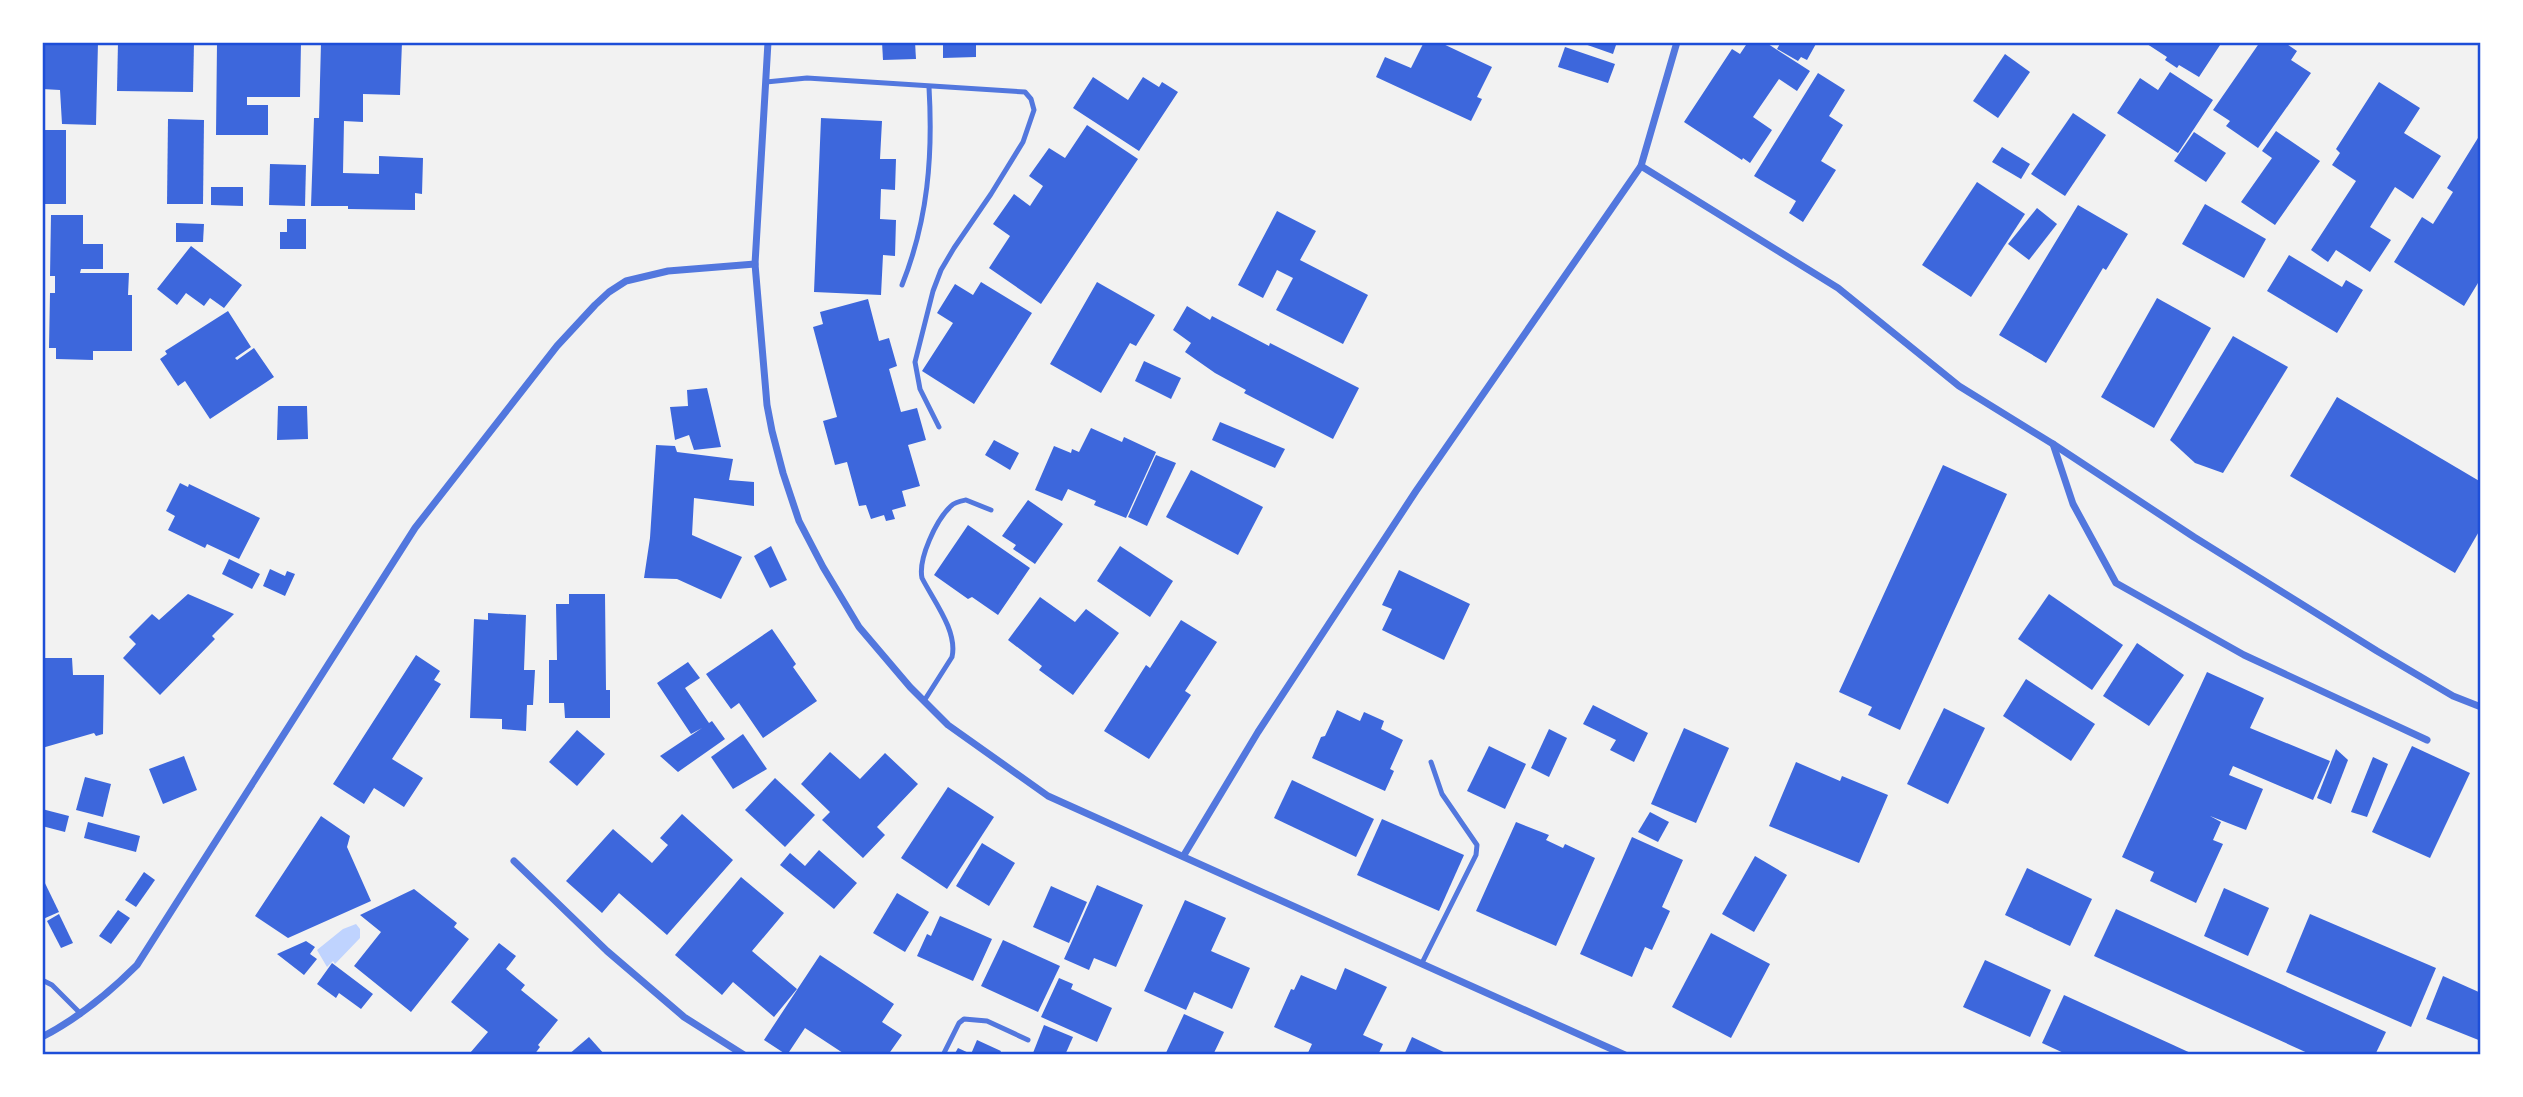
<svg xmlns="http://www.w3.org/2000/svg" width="2523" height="1097" font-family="'Work Sans',sans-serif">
<rect width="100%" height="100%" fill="#f2f2f2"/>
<polygon fill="#bfd3fe" points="356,924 360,929 360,938 335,964 333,961 327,967 317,950 343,929"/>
<g fill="#3d67dc">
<polygon points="42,42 98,42 96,125 62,124 60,90 42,89"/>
<polygon points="118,42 194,42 193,92 117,91"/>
<polygon points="261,42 301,42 300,97 247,97 247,105 268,105 268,135 216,135 217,43"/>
<polygon points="375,42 402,42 400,95 363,94 363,122 344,121 343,173 379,174 379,156 423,158 422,194 415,193 415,210 348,209 348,206 311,206 314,118 319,118 321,43 375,45"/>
<polygon points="882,42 915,42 916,59 883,60"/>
<polygon points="943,42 976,42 976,57 943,58"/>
<polygon points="1424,42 1439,42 1492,67 1477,97 1482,99 1471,121 1376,77 1385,57 1411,68"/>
<polygon points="1579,42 1617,42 1613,54"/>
<polygon points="1748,42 1765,42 1810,71 1797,91 1779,79 1753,117 1772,130 1750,163 1743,158 1742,160 1684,122 1732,49 1740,54"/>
<polygon points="1781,42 1817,42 1807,60 1801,57 1798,61 1777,49"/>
<polygon points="2144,42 2222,42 2199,77 2179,65 2177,68 2165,60 2167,57"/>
<polygon points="2260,42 2284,42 2297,51 2291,60 2311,73 2258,148 2226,126 2230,121 2213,110"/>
<polygon points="1565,47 1615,64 1608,83 1558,67"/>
<polygon points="2005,54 2030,72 1998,118 1973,101"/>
<polygon points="2170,72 2213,100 2178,153 2117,113 2140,78 2158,90"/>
<polygon points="1818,73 1845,90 1829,116 1843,125 1821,161 1836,170 1803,222 1789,213 1796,201 1754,176"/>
<polygon points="1093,77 1128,100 1143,77 1159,87 1162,82 1178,92 1139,151 1073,108"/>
<polygon points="2379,82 2420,108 2404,133 2441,156 2413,199 2395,187 2370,227 2391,240 2370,272 2336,250 2328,262 2311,250 2356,181 2332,165 2340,153 2336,149"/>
<polygon points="2073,113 2106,135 2065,196 2031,174"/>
<polygon points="821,118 882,121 880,159 896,159 895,190 881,189 880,219 896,220 895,256 883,255 881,295 814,292"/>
<polygon points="168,119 204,120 203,204 167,204"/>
<polygon points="1087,125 1138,159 1041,304 989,268 1010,236 993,224 1014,194 1030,206 1043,186 1029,176 1049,148 1065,158"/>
<rect x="42" y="130" width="24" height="74"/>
<polygon points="2276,131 2320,161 2275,225 2241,202 2272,158 2262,151"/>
<polygon points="2194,132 2226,153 2206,182 2174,161"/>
<polygon points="2481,133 2481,278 2464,306 2394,262 2422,217 2433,224 2453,192 2447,188"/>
<polygon points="2002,147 2030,164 2021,179 1992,162"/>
<polygon points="270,164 306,165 305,206 269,205"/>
<polygon points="1977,182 2025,214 1971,297 1922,265"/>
<polygon points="211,187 243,187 243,206 211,205"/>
<polygon points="2205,204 2266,239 2244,278 2182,244"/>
<polygon points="2078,205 2128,234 2106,270 2103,268 2046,363 1999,335"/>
<polygon points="2037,208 2057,224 2029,260 2008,244"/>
<polygon points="1277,211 1316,231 1300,260 1368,295 1343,344 1276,310 1293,278 1277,270 1263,298 1238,285"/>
<polygon points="51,215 83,215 83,244 103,244 103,269 81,269 80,273 129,273 128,295 132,295 132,351 93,351 93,360 56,359 56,348 49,348 50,293 55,293 55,276 50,276"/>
<polygon points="287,219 306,219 306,249 280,249 280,232 287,232"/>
<polygon points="176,223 204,224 203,242 176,242"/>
<polygon points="191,246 242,285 224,308 210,298 204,306 186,293 177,305 157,289"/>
<polygon points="2289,255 2342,287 2346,280 2363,290 2337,333 2267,291"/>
<polygon points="981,282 1032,313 974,404 922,371 953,323 937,313 955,284 973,295"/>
<polygon points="1097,282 1155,315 1136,346 1130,343 1101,393 1050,364"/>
<polygon points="2157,298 2211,328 2154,428 2101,397"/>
<polygon points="868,299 879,341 889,338 897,366 889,369 901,412 917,408 926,440 908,445 920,486 902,491 906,506 892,510 895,519 886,521 884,515 871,519 866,505 859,506 847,462 835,465 823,421 837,417 813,327 823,324 820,312"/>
<polygon points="1187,306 1210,320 1212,316 1269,346 1270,343 1359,388 1333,439 1244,393 1246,390 1215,373 1185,352 1191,343 1173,330"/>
<polygon points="228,311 251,347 235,358 237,360 254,348 274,377 210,419 185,381 178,386 160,359 167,354 165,351"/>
<polygon points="2233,336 2288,367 2223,473 2195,463 2170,440"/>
<polygon points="1144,361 1181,378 1171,399 1135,381"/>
<polygon points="707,388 721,447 694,450 689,435 675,440 670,407 688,406 687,390"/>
<polygon points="2337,397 2481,482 2481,528 2455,573 2290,476"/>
<polygon points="278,406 307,406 308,439 277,440"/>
<polygon points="1220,422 1285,449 1275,468 1212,440"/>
<polygon points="1091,428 1122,442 1124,437 1156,452 1126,518 1094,505 1096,501 1068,489 1062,501 1035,490 1054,446 1071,453 1072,449 1079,452"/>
<polygon points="994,440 1019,453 1010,470 985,455"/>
<polygon points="656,445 675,446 677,452 733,459 729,480 754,482 754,506 694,498 692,535 742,557 721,599 677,579 644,578 650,538"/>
<polygon points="1156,455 1176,463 1147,526 1128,517"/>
<polygon points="1943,465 2007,494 1900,730 1868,715 1872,707 1839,692"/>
<polygon points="1191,470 1263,507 1238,555 1166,517"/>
<polygon points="180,483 188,487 189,484 260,518 239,559 207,544 205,548 168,530 175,516 166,511"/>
<polygon points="1028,500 1063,524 1035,564 1013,549 1016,545 1002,536"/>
<polygon points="968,525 1030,568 998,615 972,597 968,599 934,575"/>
<polygon points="771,546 787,580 770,588 754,556"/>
<polygon points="1120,546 1173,581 1150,617 1097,581"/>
<polygon points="229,559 260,574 252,589 222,574"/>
<polygon points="270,569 285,576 287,571 295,574 285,596 263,586"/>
<polygon points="1399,570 1470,604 1444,660 1382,630 1392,609 1382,605"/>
<polygon points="188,594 234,614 212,636 215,639 160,695 123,658 136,644 129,637 152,614 159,620"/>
<polygon points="569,594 605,594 606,690 610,690 610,718 565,718 564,703 549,703 549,660 557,660 556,604 569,604"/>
<polygon points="2049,594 2123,645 2092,690 2018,639"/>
<polygon points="1040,597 1075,622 1086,609 1119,633 1073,695 1039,670 1042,666 1008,640"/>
<polygon points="488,613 526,615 524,670 535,670 533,705 527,705 526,731 502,729 502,719 470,718 474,619 488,620"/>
<polygon points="1181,620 1217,642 1185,691 1191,695 1149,759 1104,731 1146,665 1150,668"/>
<polygon points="772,629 796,664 793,667 817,701 763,738 739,703 731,709 706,674"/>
<polygon points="2137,643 2184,675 2149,726 2103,696"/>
<polygon points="416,655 440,671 434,680 441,684 392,759 423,778 404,807 374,788 364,804 333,784"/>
<polygon points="42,658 72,658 73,675 104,675 103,734 96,736 94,733 42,748"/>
<polygon points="688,662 700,678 685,688 709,723 712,721 725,739 678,772 660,756 702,728 691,734 657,683"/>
<polygon points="2207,672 2264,698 2250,728 2330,761 2313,800 2233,766 2229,775 2263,789 2246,830 2210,816 2221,822 2213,840 2223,844 2196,903 2150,881 2154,872 2122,857"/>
<polygon points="2026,679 2095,724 2071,761 2003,716"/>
<polygon points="1593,705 1648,733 1634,762 1610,750 1616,740 1583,724"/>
<polygon points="1944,708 1985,728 1948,804 1907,784"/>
<polygon points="1337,710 1360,721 1364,712 1384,721 1381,729 1403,740 1390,769 1394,771 1385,791 1312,758 1321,737 1325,736"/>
<polygon points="1684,728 1729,748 1696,823 1651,804"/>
<polygon points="1549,729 1567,738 1549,777 1531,768"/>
<polygon points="577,730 605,754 577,786 549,762"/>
<polygon points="743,734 767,769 733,789 711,757"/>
<polygon points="1489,746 1526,764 1505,809 1467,791"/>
<polygon points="2412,746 2470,773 2430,858 2372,832"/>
<polygon points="2336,749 2348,760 2331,804 2317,798"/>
<polygon points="830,752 860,779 885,753 918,784 877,827 885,835 863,858 822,820 830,812 801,784"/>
<polygon points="184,756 197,790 163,804 149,769"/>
<polygon points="2373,757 2388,764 2367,817 2351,812"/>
<polygon points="1796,762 1840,781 1842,776 1888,795 1859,863 1769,826"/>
<polygon points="85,777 111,784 103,817 76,810"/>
<polygon points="775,778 815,815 785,847 745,810"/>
<polygon points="1292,780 1374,819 1356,857 1274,818"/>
<polygon points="948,787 994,817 947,889 901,858"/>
<polygon points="42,809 69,816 65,832 42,826"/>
<polygon points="1650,812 1669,822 1658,842 1638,832"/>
<polygon points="682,814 733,860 667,935 619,893 602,913 566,881 613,829 652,863 668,845 660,838"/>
<polygon points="321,816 350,836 347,847 371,901 288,938 255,916"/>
<polygon points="1382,819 1464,855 1439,911 1357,875"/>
<polygon points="88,822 140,836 136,852 84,838"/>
<polygon points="1516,822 1549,835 1546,840 1563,848 1565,844 1595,858 1556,946 1476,911"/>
<polygon points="1632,837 1683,860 1662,907 1670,911 1652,950 1645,947 1632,977 1580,954"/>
<polygon points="982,843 1015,863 989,906 956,886"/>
<polygon points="819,850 857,883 834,909 780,865 790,853 805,866"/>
<polygon points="1755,856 1787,875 1754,932 1722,914"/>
<polygon points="2027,868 2092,899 2070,946 2005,915"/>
<polygon points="144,872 155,880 136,907 125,900"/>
<polygon points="42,877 59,912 43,919 42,918"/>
<polygon points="741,877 784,913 752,951 797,989 774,1017 733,982 722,995 675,955"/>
<polygon points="1097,885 1143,905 1116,967 1094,958 1089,970 1064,959"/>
<polygon points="1051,886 1087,902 1069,943 1033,927"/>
<polygon points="2224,888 2269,908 2248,956 2204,936"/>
<polygon points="414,889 457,923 454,927 469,939 411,1012 354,966 381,932 360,915"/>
<polygon points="897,893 929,912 905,952 873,933"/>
<polygon points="1185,900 1226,918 1211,951 1250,968 1232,1009 1194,992 1186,1010 1144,991"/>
<polygon points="2116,909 2386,1032 2375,1055 2312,1055 2094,956"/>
<polygon points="118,910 130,918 111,944 99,936"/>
<polygon points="59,914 73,943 61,948 47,921"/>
<polygon points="2310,914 2436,968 2411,1027 2286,972"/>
<polygon points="940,916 992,939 973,981 917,956 927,934 931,936"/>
<polygon points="1711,933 1770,964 1731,1038 1672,1007"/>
<polygon points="1003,940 1060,966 1038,1012 981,986"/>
<polygon points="306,941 315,947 310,954 317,959 304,975 277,954"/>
<polygon points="499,943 516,956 506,969 525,985 521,990 558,1020 538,1045 540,1047 534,1055 472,1055 470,1053 488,1032 451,1002"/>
<polygon points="820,955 894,1004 882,1022 902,1035 888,1055 846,1055 805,1028 787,1055 764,1040"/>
<polygon points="1985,960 2051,990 2030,1037 1963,1007"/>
<polygon points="332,963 373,994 361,1009 339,993 336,998 317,984"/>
<polygon points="1345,968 1387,987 1363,1035 1383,1044 1378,1055 1307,1055 1312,1044 1274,1027 1291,989 1294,990 1301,975 1336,990"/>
<polygon points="2443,976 2481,993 2481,1041 2426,1019"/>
<polygon points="1059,978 1073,984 1071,989 1112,1008 1097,1042 1041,1017"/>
<polygon points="2064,995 2195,1055 2068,1055 2042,1043"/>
<polygon points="1184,1014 1224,1032 1213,1055 1165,1055"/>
<polygon points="1044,1025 1073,1037 1065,1055 1037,1055 1033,1053"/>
<polygon points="589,1037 605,1055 568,1055"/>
<polygon points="1412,1037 1450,1055 1404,1055"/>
<polygon points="977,1040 1001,1051 999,1055 954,1055 958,1048 971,1054"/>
</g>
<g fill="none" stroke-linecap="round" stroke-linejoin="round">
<g stroke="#5277de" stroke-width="5">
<polyline points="766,82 807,78 1025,92 1031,99 1034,110 1023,142 991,194 954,248 941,270 933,291 915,362 920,389 939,427"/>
<path d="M902,285C928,220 933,156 929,87"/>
<path d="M924,701L952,657C958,631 933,600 922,578C918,559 936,520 951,506C955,502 961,501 966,500L991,510"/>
<polyline points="1422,963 1476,855 1477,845 1442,794 1431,762"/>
<polyline points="42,980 52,985 81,1014"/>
<polyline points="943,1055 959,1023 964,1019 987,1021 1028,1040"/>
</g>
<g stroke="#5277de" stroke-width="7">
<polyline points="768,42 755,264 767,405 772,431 783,473 799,521 823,567 859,627 910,687 948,725 1048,796 1625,1055"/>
<polyline points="1641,166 1838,288 1959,386 2053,444 2194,537 2377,651 2453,696 2481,707"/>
<polyline points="2053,444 2073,504 2116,583 2244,655 2427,740"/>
<polyline points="1184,855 1258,732 1416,491 1641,166 1677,42"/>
<polyline points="514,861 607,951 684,1017 744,1055"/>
<path d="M42,1037C79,1018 108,994 137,965L415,528L557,346L595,305L609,292L626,281L668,271L755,264"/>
</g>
</g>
<rect width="2523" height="1097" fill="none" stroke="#ffffff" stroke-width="88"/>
<rect x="44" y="44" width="2435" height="1009" fill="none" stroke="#1d4ed8" stroke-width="2.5"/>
</svg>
